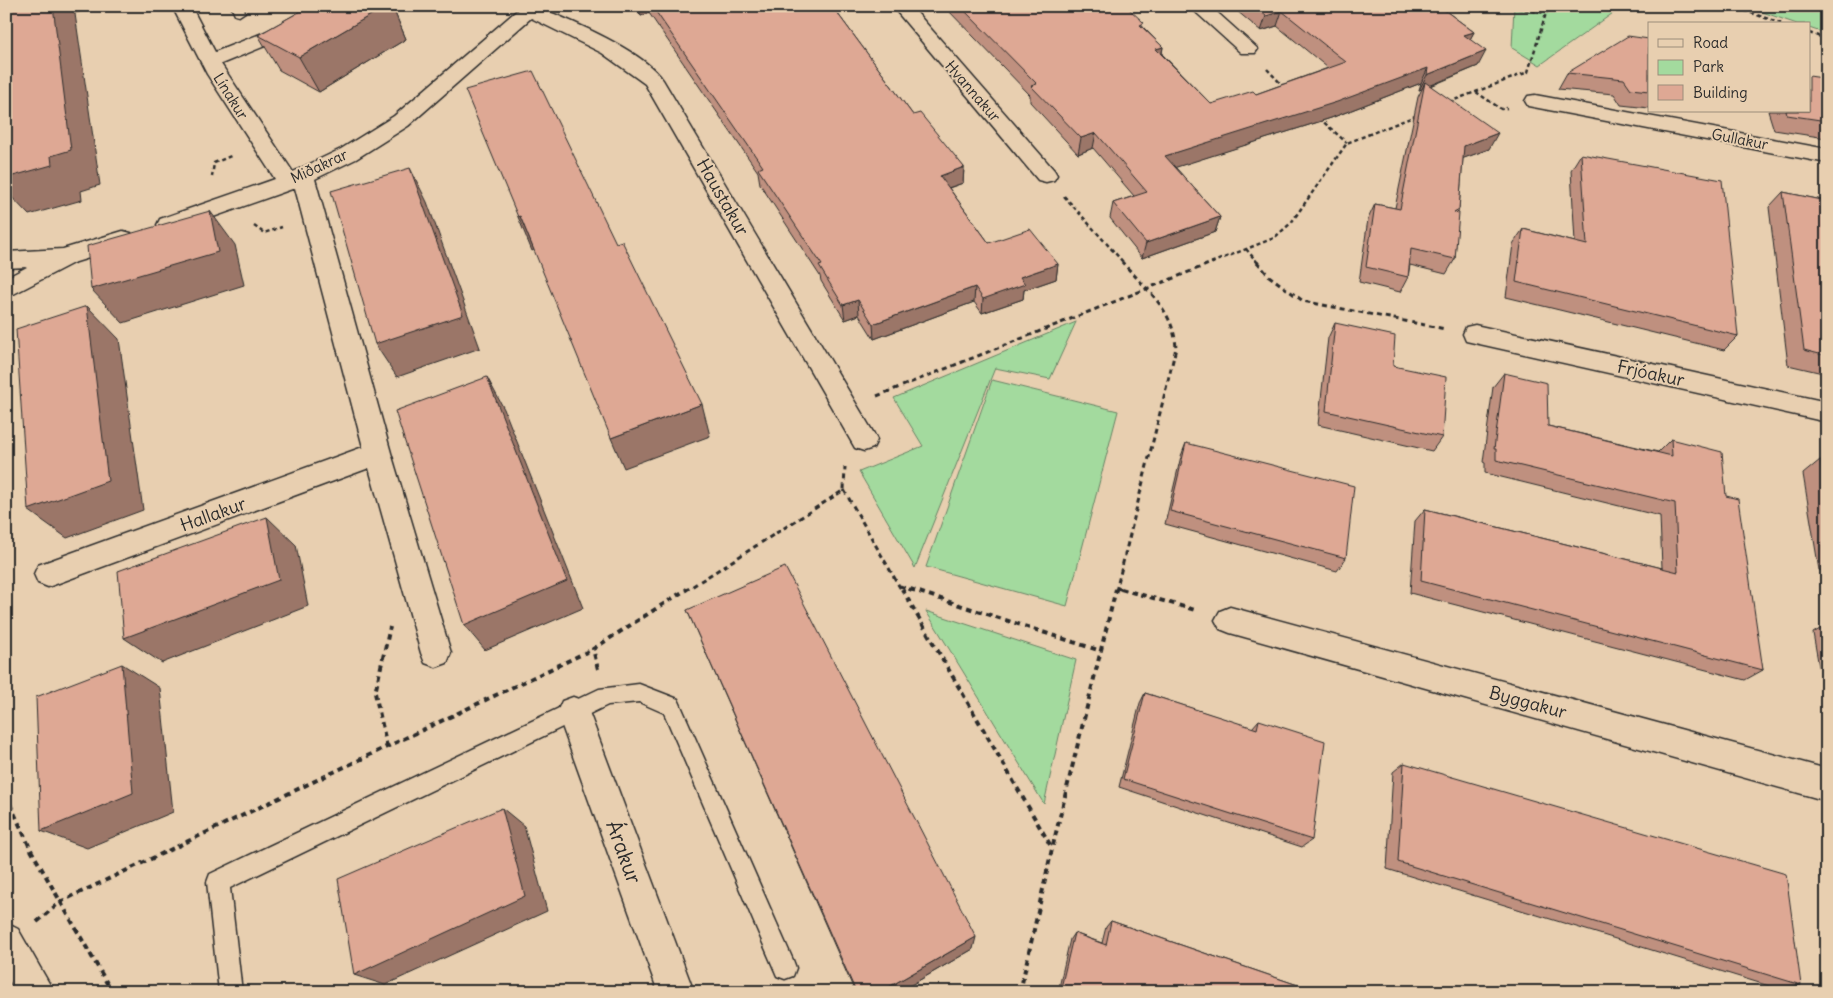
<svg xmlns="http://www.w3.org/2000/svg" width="1833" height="998" font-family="Delius,sans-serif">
<rect width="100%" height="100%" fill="#e8cfb0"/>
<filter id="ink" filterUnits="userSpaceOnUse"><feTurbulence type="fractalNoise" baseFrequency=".02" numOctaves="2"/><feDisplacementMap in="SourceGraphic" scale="10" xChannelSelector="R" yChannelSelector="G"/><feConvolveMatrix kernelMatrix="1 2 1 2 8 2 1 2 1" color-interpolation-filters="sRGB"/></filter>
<g filter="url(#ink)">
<g fill="#a3da9e" stroke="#678264">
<polygon points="1514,6 1623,6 1540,65 1512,48"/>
<polygon points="1745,6 1827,6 1827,34 1809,28 1809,24 1797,24"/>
<polygon points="1076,322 1050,379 995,368 915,568 859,472 923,446 894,398"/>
<polygon points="992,380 1118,411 1067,606 926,567"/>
<polygon points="926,611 1076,660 1044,804"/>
</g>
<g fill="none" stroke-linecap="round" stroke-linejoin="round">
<g stroke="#2b2b2b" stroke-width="3">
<g id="lane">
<polygon points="231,6 243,6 245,12 239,16 235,15"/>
<polygon points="639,684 678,699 793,960 796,968 793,976 785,979 777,976 664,713 639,702 608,705 230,888 242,992 219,992 207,882 210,874 599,689"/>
</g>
</g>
<g stroke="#2b2b2b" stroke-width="3">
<g id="street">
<polygon points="52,6 85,6 83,10 6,29 6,17"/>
<path d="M172,6H191L215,52L273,29L315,6H339L337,10L287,37L221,64L293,172L341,149L394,116L522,6H543L542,9C574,22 643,51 663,80L873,432L877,440L873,448L864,451L855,448L645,84L602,53L531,18L408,126L356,159L315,179L391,453L451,653L447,663L436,667L425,663L421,653L369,468L48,587L38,583L34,574L38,565L363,447L295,188L168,233L160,231L157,225L160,219L275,179L207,74Z"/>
<polygon points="892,6 911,6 1054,170 1057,175 1054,180 1046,182 1038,180"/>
<polygon points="1189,6 1210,6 1258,49 1255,53 1241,53"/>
<polygon points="1535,95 1827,149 1827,163 1528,106 1525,101 1528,96"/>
<polygon points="123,231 131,233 134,239 131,245 73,263 6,298 6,278 27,267 6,268 6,252 63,249"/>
<polygon points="1475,325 1827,402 1827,422 1466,341 1463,334 1466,327"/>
<polygon points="1230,607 1827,769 1827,801 1230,633 1220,629 1215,620 1220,611"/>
<polygon points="573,697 584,701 589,712 694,992 658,992 557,712 562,701"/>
<polygon points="6,923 18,929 54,992 16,992 6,975"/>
</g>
</g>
<g stroke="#2b2b2b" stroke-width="2.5" stroke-dasharray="4 3" stroke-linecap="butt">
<polyline points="1504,6 1546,13"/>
<polyline points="1731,6 1783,24"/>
<polyline points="1809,33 1827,39"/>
<polyline points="1267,69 1285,88"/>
<polyline points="1476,92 1501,109 1507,108"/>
<polyline points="1449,102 1528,72 1546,13 1554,6"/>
<polyline points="1319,118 1347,143"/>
<polyline points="212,177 214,163 233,155"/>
<polyline points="1064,196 1124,263"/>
<polyline points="254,226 264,233 282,227"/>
<polyline points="1246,249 1258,263"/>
<polyline points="1211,263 1274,238 1291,223 1347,143 1418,115"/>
</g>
<g stroke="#2b2b2b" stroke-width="3" stroke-dasharray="5 4" stroke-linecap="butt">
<polyline points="1257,262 1269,276 1303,301 1445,329"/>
<polyline points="877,396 1214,262"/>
<polyline points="844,490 902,591"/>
<polyline points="900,586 914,591"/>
<polyline points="1117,588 1126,591"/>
<polyline points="685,591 844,490 845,467"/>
<path d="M1116,591L1176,348C1174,310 1146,289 1122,262"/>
</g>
<g stroke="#2b2b2b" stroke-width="4" stroke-dasharray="5.5 4.5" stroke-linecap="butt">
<polyline points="902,589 1052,848"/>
<polyline points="910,589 1101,651"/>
<polyline points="1121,589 1195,610"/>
<polyline points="598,669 593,649 687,589"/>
<polyline points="387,747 375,693 390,627"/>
<polyline points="6,795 31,850 112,992"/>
<polyline points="37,922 60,902 593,649"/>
<polyline points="1020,992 1052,849 1116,589"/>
</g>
<use href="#lane" fill="#e8cfb0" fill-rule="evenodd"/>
<use href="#street" fill="#e8cfb0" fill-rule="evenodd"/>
</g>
<g fill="#bf907f" stroke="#2b2b2b">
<polygon points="310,6 392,6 406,39 319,92 279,70 258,35"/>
<polygon points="635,6 832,6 913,115 964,167 963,183 949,188 989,243 1058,264 1056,279 1024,290 1023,299 982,313 974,302 874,339 859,315 845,320 821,281 820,276 760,184 758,172 649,13 641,16"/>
<polygon points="938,6 1126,6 1144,28 1163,47 1162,54 1211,104 1256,94 1328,68 1277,26 1261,31 1231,6 1439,6 1474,32 1470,39 1478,66 1431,86 1489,149 1463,158 1459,209 1458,212 1455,259 1446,274 1410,265 1408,277 1400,292 1359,282 1368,219 1375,204 1395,208 1418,97 1422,89 1419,90 1421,83 1331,118 1175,167 1220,217 1215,232 1142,258 1110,218 1113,203 1134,196 1093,148 1078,154 1030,102 1030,95 946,8 941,10"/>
<polygon points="1649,39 1649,108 1621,105 1614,94 1558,89 1567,73"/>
<polygon points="1827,87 1826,138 1774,130 1768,111 1809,111"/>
<polygon points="1581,154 1738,336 1724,350 1506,297 1513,244 1523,229 1575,242 1571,170"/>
<polygon points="1783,192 1827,201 1827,374 1788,365 1769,207"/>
<polygon points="1335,323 1393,366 1442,437 1432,451 1318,425 1328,338"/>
<polygon points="1504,373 1548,426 1658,452 1671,439 1726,496 1763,670 1745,680 1410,593 1415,521 1425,509 1662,568 1660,516 1485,473 1485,463 1483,462 1493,387"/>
<polygon points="1186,443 1346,558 1337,571 1165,524 1181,456"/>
<polygon points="1820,460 1827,462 1827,572 1819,570 1803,474"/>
<polygon points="687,610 973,949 899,992 855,992"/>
<polygon points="1827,625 1827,712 1813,633"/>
<polygon points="1145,693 1252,728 1259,720 1312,840 1302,847 1119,787 1140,703"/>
<polygon points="1404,763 1801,985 1779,989 1387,869 1393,772"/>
<polygon points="1111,921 1318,992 1058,992 1070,939 1074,933 1102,943 1106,927"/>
</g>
<g fill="#9b7668" stroke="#2b2b2b">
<polygon points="53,6 70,6 75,14 100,185 81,191 82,200 29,215 6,191 6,178 51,156"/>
<polygon points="386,6 392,6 406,39 319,92 299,57"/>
<polygon points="638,6 648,6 649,13 641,16"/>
<polygon points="941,6 946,6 946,8 941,10"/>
<polygon points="1282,11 1277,26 1261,31 1266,16"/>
<polygon points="1474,32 1466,47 1464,35"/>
<polygon points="1163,47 1160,62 1156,49"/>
<polygon points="1486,51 1478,66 1424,88 1425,82 1422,89 1419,90 1427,75"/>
<polygon points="1428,68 1421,83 1331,118 1161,172 1165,156"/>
<polygon points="1096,133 1093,148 1078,154 1081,138"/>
<polygon points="1498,133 1489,149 1456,161 1464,146"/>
<polygon points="964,167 963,183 939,191 940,176"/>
<polygon points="410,168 427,202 480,348 397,377 375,344"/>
<polygon points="210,211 235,245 244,285 123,323 91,289"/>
<polygon points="520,216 534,250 532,251 518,217"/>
<polygon points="1220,217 1215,232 1142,258 1146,243"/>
<polygon points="1058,264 1056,279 1024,290 1023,299 982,313 983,299 1020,277"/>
<polygon points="975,287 974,302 874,339 873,324"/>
<polygon points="858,300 859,315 845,320 843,305"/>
<polygon points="87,306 119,339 143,510 67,538 28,510"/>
<polygon points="487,377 504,409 583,608 485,650 464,625"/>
<polygon points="702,404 710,436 624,468 611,438"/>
<polygon points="267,517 296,545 308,606 162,663 124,638"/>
<polygon points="122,664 160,688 173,812 87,848 41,831"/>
<polygon points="502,808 524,826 547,911 385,985 354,975"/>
<polygon points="976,937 973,949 899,992 880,992"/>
</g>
<g fill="#dea894" stroke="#2b2b2b">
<polygon points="6,6 53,6 71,150 51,156 52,165 6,178"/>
<polygon points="310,6 386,6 299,57 258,35"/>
<polygon points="652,6 832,6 913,115 920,113 964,167 940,176 989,243 1030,229 1058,264 1020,277 1025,284 983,299 975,287 873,324 858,300 843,305 819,266 822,265 758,169 763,167"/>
<polygon points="960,6 1126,6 1144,23 1140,25 1163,47 1156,49 1211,104 1253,91 1256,94 1346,62 1282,11 1266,16 1254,6 1439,6 1474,32 1464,35 1486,51 1427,75 1428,68 1337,102 1165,156 1220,217 1146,243 1113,203 1147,192 1096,133 1081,138 1031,86 1037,84"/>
<polygon points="1628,36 1649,39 1649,91 1631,89 1624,79 1567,73"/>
<polygon points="533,71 616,243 622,241 702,404 611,438 520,216 518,217 465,90"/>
<polygon points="1809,76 1823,78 1827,87 1827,121 1787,115 1786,111 1809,111"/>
<polygon points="1425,82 1498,133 1464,146 1459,209 1454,212 1459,213 1455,259 1411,249 1408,277 1366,267 1375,204 1400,209"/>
<polygon points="1581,154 1722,180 1738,336 1516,282 1523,229 1587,245"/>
<polygon points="410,168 463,315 375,344 331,191"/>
<polygon points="1783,192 1827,201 1827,356 1804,350"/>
<polygon points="210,211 218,252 91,289 87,246"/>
<polygon points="87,306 108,481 28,510 16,329"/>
<polygon points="1335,323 1395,336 1393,366 1446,377 1442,437 1326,411"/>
<polygon points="1504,373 1547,383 1548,426 1672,456 1671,439 1722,452 1726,496 1738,499 1763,670 1421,581 1425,509 1678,572 1675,503 1496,460 1496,449 1494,449"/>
<polygon points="487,377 567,581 464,625 395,411"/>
<polygon points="1186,443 1354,486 1346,558 1170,511"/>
<polygon points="1820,460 1827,462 1827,495"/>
<polygon points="267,517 279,580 124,638 118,571"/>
<polygon points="785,567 976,937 880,992 856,992 687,610"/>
<polygon points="122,664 133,793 41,831 36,697"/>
<polygon points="1145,693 1257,729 1259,720 1325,741 1312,840 1123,779"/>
<polygon points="1404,763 1786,874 1801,985 1398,862"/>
<polygon points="502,808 525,896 354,975 338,879"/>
<polygon points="1111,921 1318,992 1060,992 1074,933 1106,945"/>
</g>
</g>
<g text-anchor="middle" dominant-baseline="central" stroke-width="4" stroke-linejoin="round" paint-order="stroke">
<g font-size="15" fill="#2b2b2b" stroke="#e8cfb0">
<text transform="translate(973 91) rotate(49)">Hvannakur</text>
<text transform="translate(231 96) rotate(58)">Línakur</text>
<text transform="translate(1740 139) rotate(11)">Gullakur</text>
<text transform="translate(319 166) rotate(-25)">Miðakrar</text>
</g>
<g font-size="18" fill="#2b2b2b" stroke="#e8cfb0">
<text transform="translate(723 197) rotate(60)">Haustakur</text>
<text transform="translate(1651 373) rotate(12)">Frjóakur</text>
<text transform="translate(213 514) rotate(-20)">Hallakur</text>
<text transform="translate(1528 702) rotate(15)">Byggakur</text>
</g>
<g font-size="21" fill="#2b2b2b" stroke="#e8cfb0">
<text transform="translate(624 852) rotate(70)">Árakur</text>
</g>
</g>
<rect width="1833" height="998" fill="none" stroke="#e8cfb0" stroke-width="25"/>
<rect x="12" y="12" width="1808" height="973" fill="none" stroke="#2b2b2b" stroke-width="2" filter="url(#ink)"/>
<rect x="1648" y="22" width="162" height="90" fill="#e8cfb0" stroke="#9c8d7b"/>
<rect x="1658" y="39" width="25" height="8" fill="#e8cfb0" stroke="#9c8d7b"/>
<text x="1693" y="48" font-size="15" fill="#2b2b2b">Road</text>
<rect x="1658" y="60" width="25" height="15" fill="#a3da9e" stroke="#9c8d7b"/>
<text x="1693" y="72" font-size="15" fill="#2b2b2b">Park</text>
<rect x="1658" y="85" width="25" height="15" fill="#dea894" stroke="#9c8d7b"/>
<text x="1693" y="98" font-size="15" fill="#2b2b2b">Building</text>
</svg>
